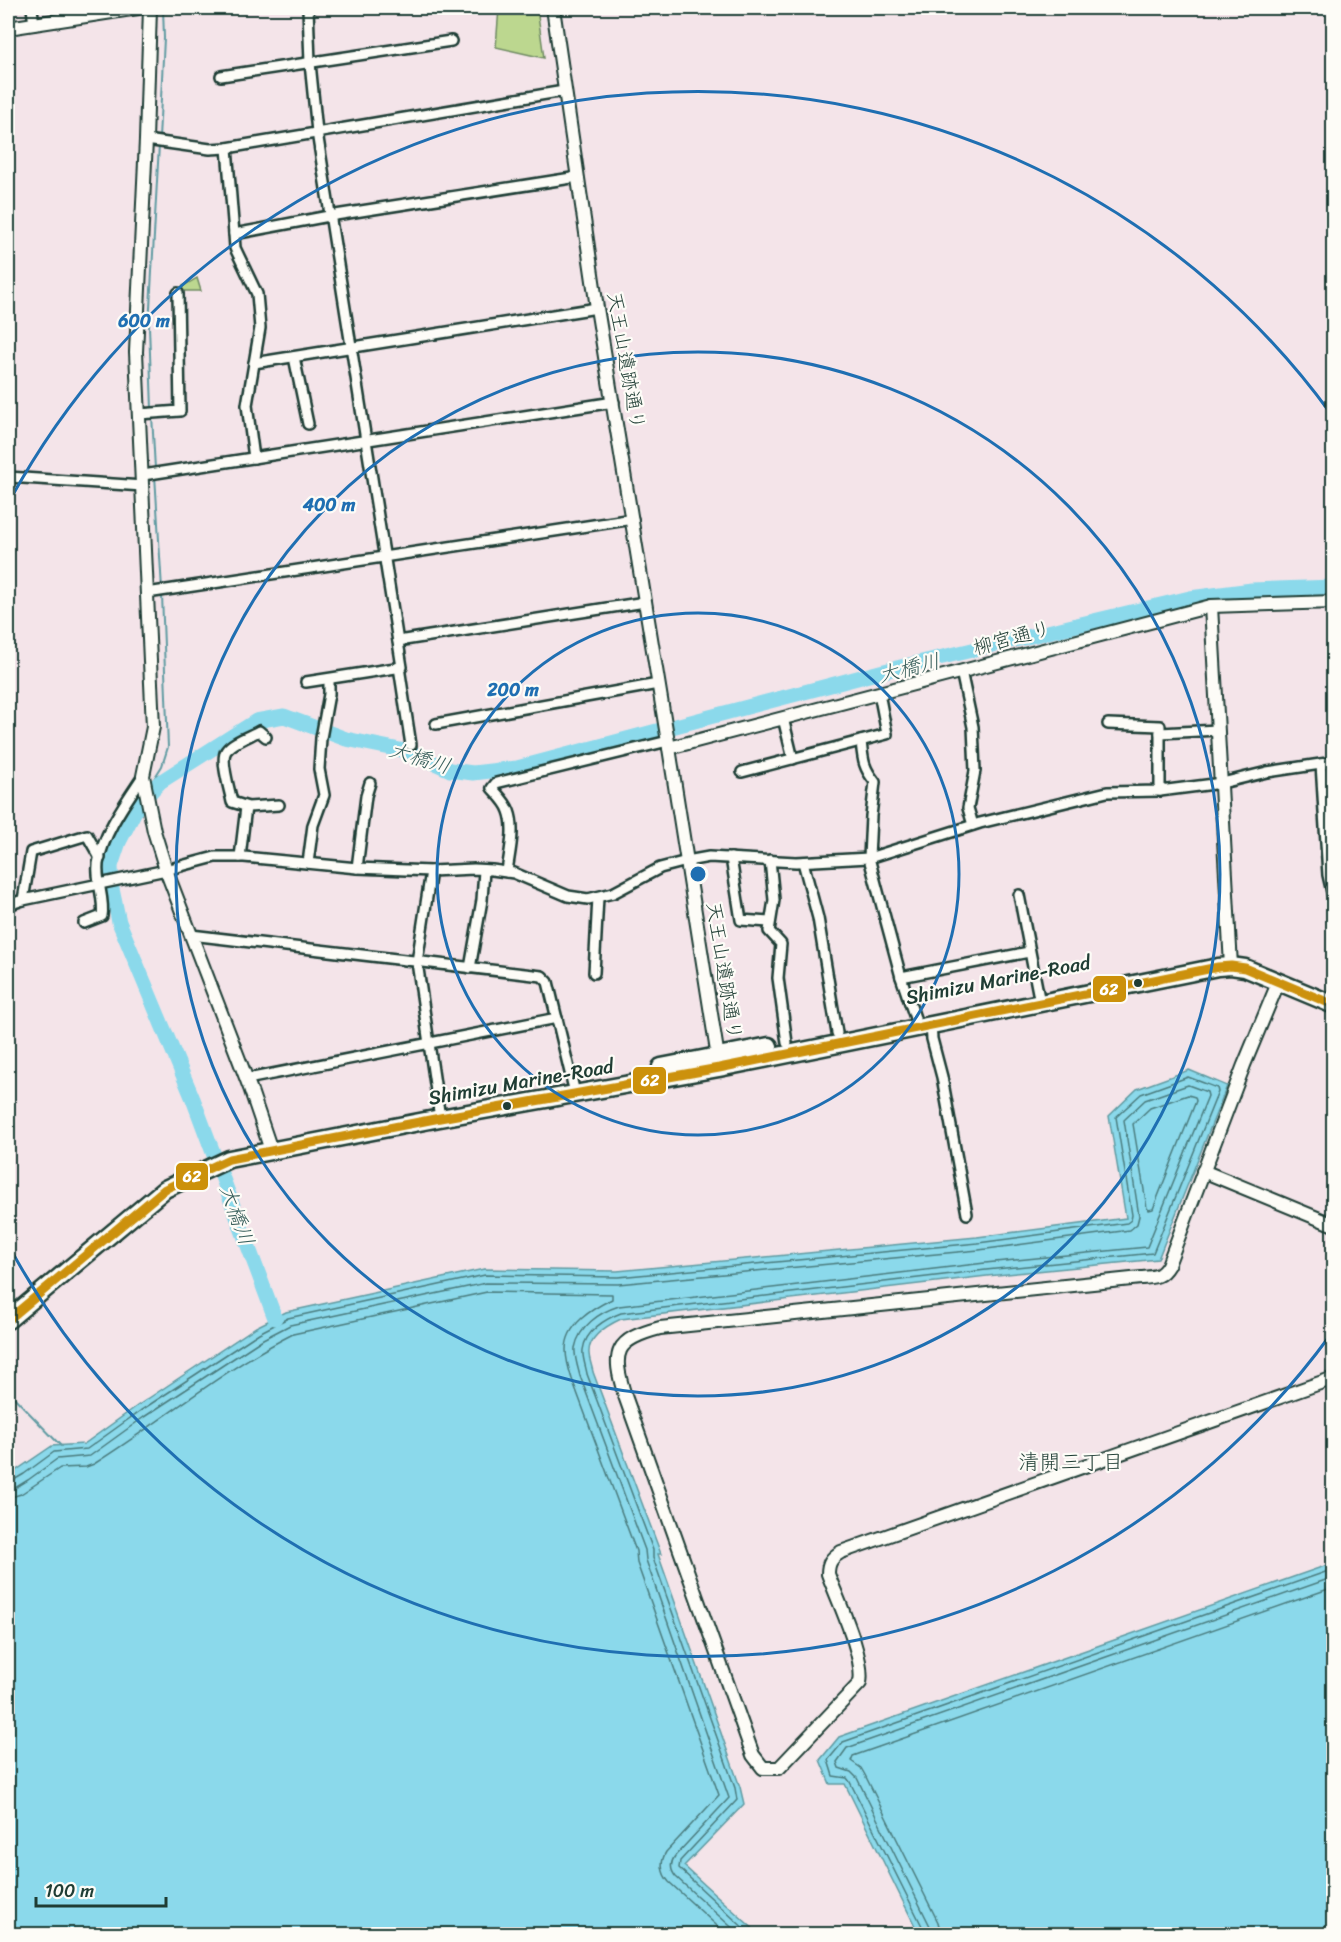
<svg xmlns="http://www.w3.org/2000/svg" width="1341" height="1942" font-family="Sriracha,'Klee One',sans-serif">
<rect width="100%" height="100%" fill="#f4e4e9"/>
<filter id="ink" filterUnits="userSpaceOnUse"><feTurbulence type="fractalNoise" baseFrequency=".0167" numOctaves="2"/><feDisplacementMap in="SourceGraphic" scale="12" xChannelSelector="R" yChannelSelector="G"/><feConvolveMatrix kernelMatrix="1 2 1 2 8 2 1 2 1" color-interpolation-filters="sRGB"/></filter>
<g filter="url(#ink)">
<g fill="#bcd78f" stroke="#6e8a62" stroke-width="1.5">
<polygon points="499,8 537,8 544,58 496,47"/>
<polygon points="197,278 201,291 183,291 181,287"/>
</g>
<g fill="#8bd9eb" stroke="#609ba2" stroke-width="1.5">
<path d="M1189,1070L1227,1086L1158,1259L987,1276L621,1319C608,1325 588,1336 589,1353C589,1359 592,1366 593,1372L661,1554H658L740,1787L744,1804L684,1866L759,1934H8V1476L52,1446L84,1444L137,1406L256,1327L286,1312L484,1269L617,1271L977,1237L1126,1218L1109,1116L1137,1089Z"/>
<polygon points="1333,1563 1333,1934 919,1934 845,1784 830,1784 820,1760 839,1737"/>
</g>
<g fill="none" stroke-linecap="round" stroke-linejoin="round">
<g stroke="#4a7b7d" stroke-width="1.5">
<polygon points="1188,1095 1195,1097 1196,1101 1153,1209 1149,1210 1147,1208 1133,1124 1150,1108"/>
<path d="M8,1481H12L24,1474L54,1452L87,1449L140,1411L259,1333L288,1318L485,1275L618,1277L978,1243L1127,1223L1131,1220L1132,1215L1116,1117L1141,1094L1188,1077L1217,1088L1218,1092L1153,1253L986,1270L621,1313C605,1319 585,1331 583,1350C582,1357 586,1367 587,1374L653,1550V1558L735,1788L737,1800L680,1861L679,1868L750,1934"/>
<path d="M8,1489L15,1488L28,1480L57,1459L90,1456L144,1417L263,1339L290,1325L486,1283L618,1284L979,1250L1130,1230L1137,1224L1139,1216L1124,1120L1145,1100L1188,1085L1207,1092L1208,1096L1147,1247L985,1263L619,1306C600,1312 579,1326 575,1348C574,1356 578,1368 580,1376L645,1550L646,1560L729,1798L675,1856C670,1863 670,1870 676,1877L739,1934"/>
<path d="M8,1498L21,1494L60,1468L86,1467L94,1464C161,1422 222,1370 293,1334L487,1292L612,1294V1299C592,1309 566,1324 566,1350C566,1360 569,1370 572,1379L636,1551L637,1563L719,1795L666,1852C660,1862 661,1873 669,1882L726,1934"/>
<polyline points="924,1934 924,1930 850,1782 847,1778 833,1776 828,1760 843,1742 1334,1569"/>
<polyline points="932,1934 930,1926 857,1778 851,1772 839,1768 837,1762 847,1748 1334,1577"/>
<polyline points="941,1934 938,1922 865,1775 861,1768 851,1761 853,1756 1334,1587"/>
</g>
<g stroke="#609ba2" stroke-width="2">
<polyline points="159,139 164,38 163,8"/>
<polyline points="152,409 149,326 159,145"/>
<polyline points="152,415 155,469"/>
<polyline points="155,475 162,589"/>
<polyline points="150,785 162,766 168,747 162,595"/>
<polyline points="138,805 143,798"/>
<polyline points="8,1391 61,1446"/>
</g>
<polyline stroke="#8bd9eb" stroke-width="15" points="275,1318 193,1099 119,922 112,889 111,866 119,842 138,805 160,782 256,721 284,716 346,739 410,752 450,770 473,773 517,768 884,671 1190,598 1252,590 1334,587"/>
<g stroke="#1f3d34" stroke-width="14">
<g id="street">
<polyline points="32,8 34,25"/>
<polyline points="221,76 451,41"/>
<polyline points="146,140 210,149 227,148 564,91"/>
<polyline points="227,148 234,234"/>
<polyline points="294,357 308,424"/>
<polyline points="254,363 597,308"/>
<polyline points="139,414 180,411 178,293"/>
<polyline points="254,458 247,405 260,328 257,294 235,248 234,234 329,216 578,177"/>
<polyline points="143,475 614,402"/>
<polyline points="8,477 143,486"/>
<polyline points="147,593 633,519"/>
<polyline points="398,641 645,602"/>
<polyline points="399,667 411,745"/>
<polyline points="961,671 973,727 975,771 968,808 973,825"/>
<polyline points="306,682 402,667 317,132 310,63 308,8"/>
<polyline points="783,718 793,759"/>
<polyline points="436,724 658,684"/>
<polyline points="1108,724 1160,726 1160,791"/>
<polyline points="1160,733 1218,730"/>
<path d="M266,737L259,731C250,736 232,742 226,751C220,760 230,791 232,802L248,807L279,805"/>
<path d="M861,741C863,760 863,767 875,782L871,816L869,858L901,977L915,1018"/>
<polyline points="1321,764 1328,875 1334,901"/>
<polyline points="742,772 887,734 879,693"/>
<polyline points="240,857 246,807"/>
<polyline points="731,858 741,920 769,922"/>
<polyline points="770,860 774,900 769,931 781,944 778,978 787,1043"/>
<polyline points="803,862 818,918 837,1033"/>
<polyline points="308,863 313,825 324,795 319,769 321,738 329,694 329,679"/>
<polyline points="357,868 366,796 370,783"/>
<polyline points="431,871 417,962 440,1118"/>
<path d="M507,872C509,854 516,829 509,811C506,802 498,795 492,788L496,783L668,741"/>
<polyline points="1019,895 1040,1003"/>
<polyline points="23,900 31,852 87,835 100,858"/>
<polyline points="8,905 23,900 166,870 215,857 244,857 357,868 431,871 474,869 492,870 514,873 568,896 588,899 613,893 660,868 687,861 709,857 796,862 869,858 980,823 1107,792 1160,791 1222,783 1267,772 1334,762"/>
<path d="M84,923L102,916C105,899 96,882 98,864C103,833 126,802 143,776"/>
<polyline points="191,935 542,976 548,982 575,1093"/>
<polyline points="470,968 482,900 484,870"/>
<polyline points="594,973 598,897"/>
<polyline points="901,977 1029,952"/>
<polyline points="931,1025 932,1039 942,1077 967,1214"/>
<polyline points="247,1079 557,1018"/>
</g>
</g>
<g stroke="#1f3d34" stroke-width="16">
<g id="secondary">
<polyline points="150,8 146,140 136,352 153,727 143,776 154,831 166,870 250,1088 271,1150"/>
<polyline points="553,8 597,308 669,748 719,1064"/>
<polyline points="8,28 138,8"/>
<polyline points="1211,606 1231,966"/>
<polyline points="669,748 1211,606 1334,602"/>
<path d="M1278,983L1244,1065L1168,1265C1161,1277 1155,1277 1141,1278L660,1328C615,1340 611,1351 625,1396L753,1755L763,1768H779L860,1683C865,1657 838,1601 828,1574C828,1563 831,1558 841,1552L1334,1378"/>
<polyline points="1203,1171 1334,1225"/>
</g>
</g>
<g stroke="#1f3d34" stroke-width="21">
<g id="highway">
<polyline points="661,1067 769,1046"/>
<polyline points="8,1320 165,1189 229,1159 440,1118 719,1068 1218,967 1231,966 1245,968 1334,1005"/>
</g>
</g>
<use href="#street" stroke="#fdfcf7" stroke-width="9"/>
<use href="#secondary" stroke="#fdfcf7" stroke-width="12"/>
<use href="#highway" stroke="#fdfcf7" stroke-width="16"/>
<g stroke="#fdfcf7" stroke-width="14">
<polyline id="bus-1" points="8,1320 165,1189 229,1159 440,1118 719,1068 1218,967 1231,966 1245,968 1334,1005"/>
</g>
<use href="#bus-1" stroke="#cc910a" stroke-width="9"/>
</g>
</g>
<g fill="none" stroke="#1f6fb2" stroke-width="3">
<circle cx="698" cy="874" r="261"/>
<circle cx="698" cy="874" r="522"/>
<path d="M1331 1334A783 783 0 0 1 10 1248M10 500A783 783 0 0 1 1331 414"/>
</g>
<g fill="#1f3d34" stroke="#fdfcf7" stroke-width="2">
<circle cx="1138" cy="983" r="5"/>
<circle cx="507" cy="1106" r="5"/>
</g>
<g text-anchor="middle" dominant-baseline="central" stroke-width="4.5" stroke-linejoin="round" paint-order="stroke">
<g font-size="20" fill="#1f3d34" stroke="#fdfcf7">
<text transform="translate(626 361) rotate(80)">天王山遺跡通り</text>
<text transform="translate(1012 638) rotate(-15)">柳宮通り</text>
<text transform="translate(724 971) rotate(81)">天王山遺跡通り</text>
<text transform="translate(998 980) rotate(-11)">Shimizu Marine-Road</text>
<text transform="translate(521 1082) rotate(-10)">Shimizu Marine-Road</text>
</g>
<g font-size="21" font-style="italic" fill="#355c59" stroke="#fdfcf7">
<text transform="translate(909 668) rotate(-14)">大橋川</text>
<text transform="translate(420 758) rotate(17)">大橋川</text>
<text transform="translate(237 1215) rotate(70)">大橋川</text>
</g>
<g font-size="21" fill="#1f3d34" stroke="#fdfcf7">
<text x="1071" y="1462">清開三丁目</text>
</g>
</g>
<circle cx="698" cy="874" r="9" fill="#1f6fb2" stroke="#fdfcf7" stroke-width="3"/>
<g font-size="18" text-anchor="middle" font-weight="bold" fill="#1f6fb2" stroke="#fdfcf7" stroke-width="4.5" stroke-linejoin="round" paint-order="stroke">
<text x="144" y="327">600 m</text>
<text x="329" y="511">400 m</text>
<text x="513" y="696">200 m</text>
</g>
<g stroke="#fdfcf7" stroke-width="2">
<rect x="1092" y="975" width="35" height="28" rx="6" fill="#cc910a"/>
<rect x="632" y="1066" width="35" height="29" rx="6" fill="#cc910a"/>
<rect x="175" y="1162" width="34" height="29" rx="6" fill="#cc910a"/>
</g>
<g font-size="16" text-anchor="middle" font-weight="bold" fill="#fff">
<text x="1109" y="995">62</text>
<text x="650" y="1086">62</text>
<text x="192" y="1182">62</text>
</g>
<rect width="1341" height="1942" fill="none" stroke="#fdfcf7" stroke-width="30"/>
<rect x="15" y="15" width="1311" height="1912" fill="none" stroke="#1f3d34" stroke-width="2" filter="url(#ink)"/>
<path d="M36 1897v9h130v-9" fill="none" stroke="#1f3d34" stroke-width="3"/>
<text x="45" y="1897" font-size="18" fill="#1f3d34" stroke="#fdfcf7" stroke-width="4.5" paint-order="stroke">100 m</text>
</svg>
